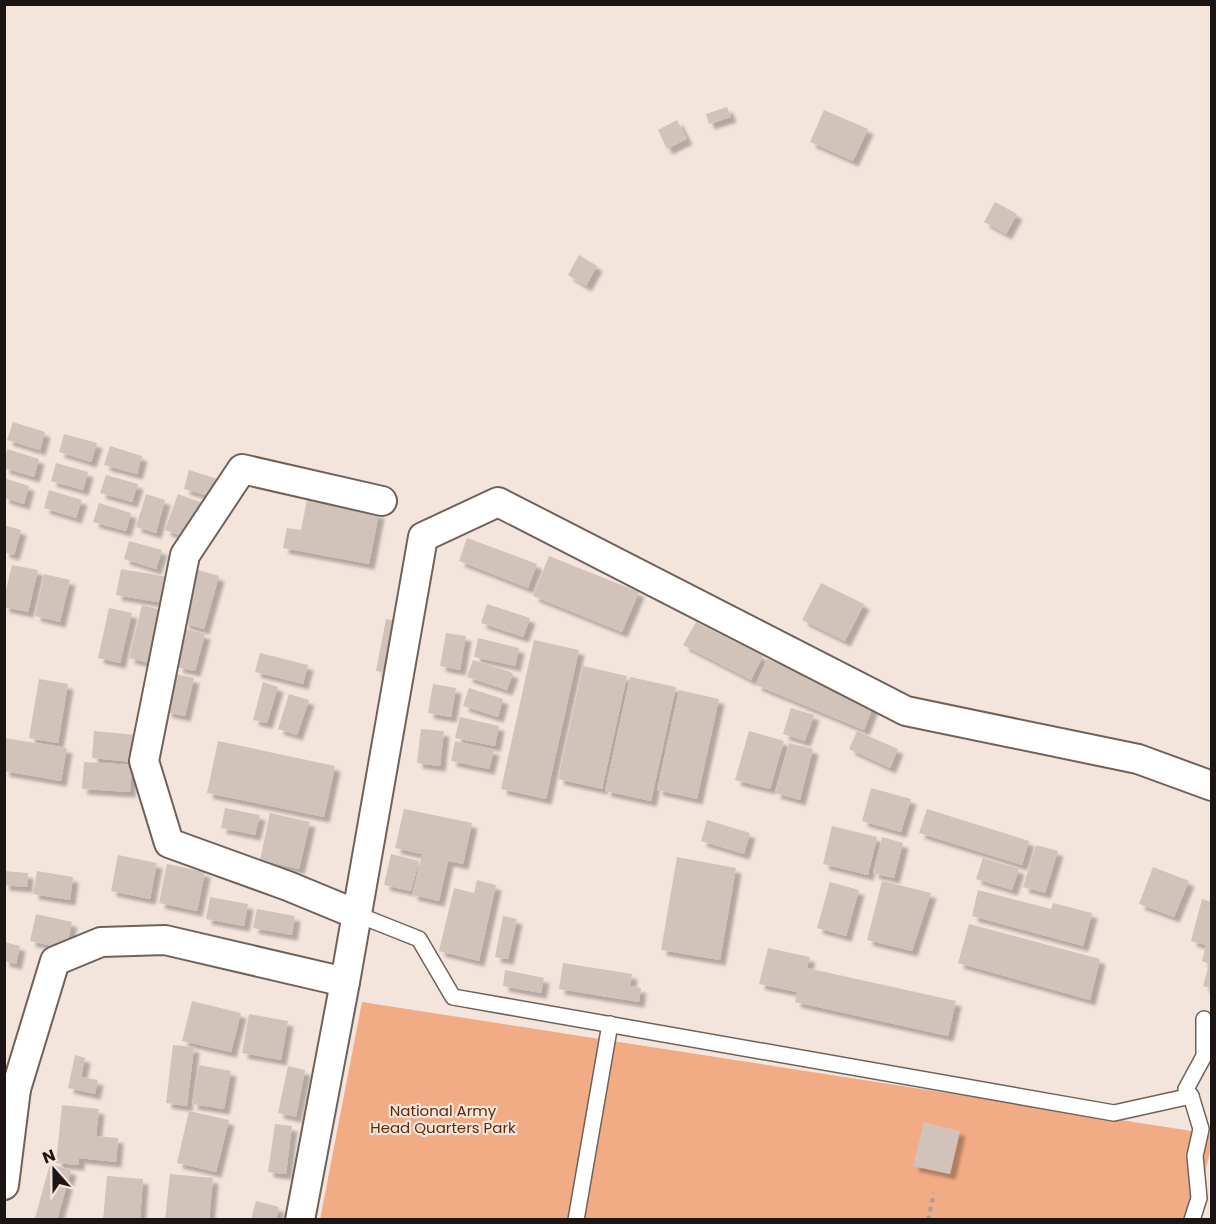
<svg xmlns="http://www.w3.org/2000/svg" width="1216" height="1224" font-family="Poppins,sans-serif">
<defs>
<filter id="shadow"><feDropShadow dx="5.5" dy="5.5" stdDeviation="1.5" flood-color="#0004"/></filter>
</defs>
<rect width="100%" height="100%" fill="#f3e4dc"/>
<polygon fill="#f1ab85" points="362,1002 1211,1134 1211,1149 1193,1219 320,1220"/>
<g fill="#d1c2ba" filter="url(#shadow)">
<polygon points="727,107 731,117 709,124 706,114"/>
<polygon points="824,110 868,129 853,161 810,142"/>
<polygon points="677,120 687,139 667,149 658,130"/>
<polygon points="995,202 1017,214 1006,234 984,222"/>
<polygon points="579,255 597,266 586,286 568,275"/>
<polygon points="13,422 45,432 40,450 7,440"/>
<polygon points="64,434 97,443 91,462 59,452"/>
<polygon points="110,446 142,456 137,474 104,465"/>
<polygon points="7,449 39,459 34,477 4,468"/>
<polygon points="56,463 88,472 83,490 51,481"/>
<polygon points="189,470 221,480 216,498 184,489"/>
<polygon points="106,475 138,484 132,502 100,493"/>
<polygon points="4,478 29,486 24,504 4,498"/>
<polygon points="49,490 82,500 76,518 44,508"/>
<polygon points="146,494 165,500 156,533 136,527"/>
<polygon points="178,494 203,503 189,539 165,530"/>
<polygon points="307,500 379,513 369,564 283,548 287,528 301,530"/>
<polygon points="99,503 131,513 126,531 93,522"/>
<polygon points="4,525 21,530 14,555 4,552"/>
<polygon points="467,538 537,564 528,588 459,561"/>
<polygon points="129,541 162,550 156,569 124,559"/>
<polygon points="549,556 639,592 622,632 533,596"/>
<polygon points="12,565 38,570 28,612 4,607 4,598"/>
<polygon points="121,569 168,577 163,603 116,595"/>
<polygon points="198,570 219,576 204,629 183,623"/>
<polygon points="44,574 70,580 60,622 35,616"/>
<polygon points="821,583 864,604 845,641 802,620"/>
<polygon points="487,604 530,618 523,637 481,623"/>
<polygon points="142,605 162,610 149,663 129,658"/>
<polygon points="109,608 132,613 120,663 98,658"/>
<polygon points="386,619 403,622 394,674 376,671"/>
<polygon points="696,622 763,656 751,680 683,645"/>
<polygon points="186,629 205,634 195,671 177,667"/>
<polygon points="446,633 466,636 460,670 440,666"/>
<polygon points="478,638 519,648 515,666 474,657"/>
<polygon points="534,640 579,650 546,799 501,789"/>
<polygon points="260,653 308,665 303,684 255,672"/>
<polygon points="767,659 874,704 864,730 756,685"/>
<polygon points="473,660 513,673 507,690 467,677"/>
<polygon points="583,666 627,676 602,789 558,779"/>
<polygon points="175,674 194,678 185,716 166,712"/>
<polygon points="630,677 676,687 651,801 605,791"/>
<polygon points="39,679 68,684 58,743 29,738"/>
<polygon points="263,682 278,687 267,723 253,720"/>
<polygon points="433,684 456,688 451,717 428,713"/>
<polygon points="469,688 503,699 498,717 463,706"/>
<polygon points="679,690 719,699 697,799 657,790"/>
<polygon points="289,694 309,700 297,735 278,729"/>
<polygon points="791,708 814,715 805,741 783,734"/>
<polygon points="460,717 499,726 495,746 455,738"/>
<polygon points="421,729 444,731 440,766 417,763"/>
<polygon points="94,731 136,735 133,762 92,758"/>
<polygon points="749,731 784,741 770,789 735,780"/>
<polygon points="857,731 898,749 890,768 849,749"/>
<polygon points="4,738 67,748 61,781 4,771"/>
<polygon points="218,741 335,766 324,817 207,793"/>
<polygon points="455,741 494,750 489,769 451,761"/>
<polygon points="789,743 813,749 800,800 775,793"/>
<polygon points="84,762 132,765 130,792 82,789"/>
<polygon points="871,788 911,799 901,832 862,821"/>
<polygon points="225,808 260,815 255,835 221,828"/>
<polygon points="404,809 472,823 463,864 448,861 439,901 412,895 429,826 421,854 395,848"/>
<polygon points="927,809 1029,841 1022,865 919,833"/>
<polygon points="270,813 310,822 299,869 260,860"/>
<polygon points="707,820 750,833 744,854 701,841"/>
<polygon points="832,826 877,837 868,875 823,864"/>
<polygon points="882,837 903,843 894,878 873,873"/>
<polygon points="1036,845 1058,851 1045,893 1023,887"/>
<polygon points="391,854 419,861 411,891 384,885"/>
<polygon points="118,855 157,863 150,899 111,891"/>
<polygon points="677,857 736,868 720,960 661,950"/>
<polygon points="983,858 1019,869 1012,890 976,879"/>
<polygon points="167,864 205,872 197,911 159,903"/>
<polygon points="1153,867 1189,881 1174,917 1139,904"/>
<polygon points="4,871 28,873 27,887 4,885"/>
<polygon points="37,871 73,877 70,900 33,894"/>
<polygon points="477,880 496,885 479,961 439,951 454,888 474,893"/>
<polygon points="882,881 931,893 912,951 867,940"/>
<polygon points="830,882 859,890 846,936 817,928"/>
<polygon points="978,890 1051,909 1053,903 1092,913 1083,946 972,916"/>
<polygon points="210,897 248,904 244,926 206,919"/>
<polygon points="1202,899 1212,902 1212,988 1203,986 1209,964 1202,961 1206,945 1191,941"/>
<polygon points="257,909 295,916 292,935 253,928"/>
<polygon points="36,914 72,922 66,949 30,941"/>
<polygon points="503,916 517,919 508,959 495,957"/>
<polygon points="969,924 1100,959 1090,1000 958,963"/>
<polygon points="4,942 20,946 16,964 4,961"/>
<polygon points="768,948 810,957 807,968 956,1001 948,1036 795,1002 797,992 759,984"/>
<polygon points="563,963 632,974 630,986 641,988 639,1002 559,989"/>
<polygon points="505,970 544,978 541,993 503,986"/>
<polygon points="192,1001 241,1013 231,1052 182,1041"/>
<polygon points="249,1014 288,1021 281,1060 242,1053"/>
<polygon points="173,1045 194,1047 187,1106 166,1103"/>
<polygon points="75,1055 85,1058 81,1077 98,1080 95,1094 68,1088"/>
<polygon points="199,1065 231,1071 224,1109 192,1104"/>
<polygon points="288,1066 305,1070 296,1117 278,1113"/>
<polygon points="62,1105 99,1109 96,1136 118,1138 116,1162 79,1158 79,1165 56,1163"/>
<polygon points="189,1111 229,1120 216,1172 177,1163"/>
<polygon points="924,1122 960,1131 950,1174 913,1166"/>
<polygon points="275,1124 292,1126 286,1174 268,1172"/>
<polygon points="50,1164 71,1170 57,1220 40,1220 35,1218"/>
<polygon points="170,1174 213,1178 209,1220 165,1220"/>
<polygon points="107,1176 143,1179 140,1220 103,1220"/>
<polygon points="256,1201 279,1207 276,1220 251,1220"/>
</g>
<g fill="none" stroke-linecap="round" stroke-linejoin="round">
<g stroke="#6f625b" stroke-width="18">
<g id="service">
<polyline points="356,914 419,939 453,997 1114,1113 1191,1096 1186,1089 1204,1056 1204,1019"/>
<polyline points="1191,1096 1201,1129 1195,1156 1199,1198 1192,1220"/>
<polyline points="576,1220 610,1024"/>
</g>
</g>
<g stroke="#6f625b" stroke-width="32">
<g id="minor">
<polyline points="356,914 288,886 169,843 144,761 185,555 242,469 382,501"/>
<polyline points="4,1101 16,1089 55,961 101,942 165,940 345,982 423,537 498,502 906,711 1138,759 1212,786"/>
<polyline points="4,1185 16,1089"/>
<polyline points="300,1220 345,982"/>
</g>
</g>
<polyline stroke="#a89d97" stroke-width="4" stroke-dasharray="4.5 4.5" stroke-linecap="butt" points="928,1220 934,1193"/>
<use href="#service" stroke="#fff" stroke-width="15"/>
<use href="#minor" stroke="#fff" stroke-width="28"/>
</g>
<g text-anchor="middle" dominant-baseline="central" stroke-width="4.5" stroke-linejoin="round" paint-order="stroke">
<g font-size="15" fill="#5f2b07" stroke="#f3e4dc">
<text x="443" y="1110">National Army<tspan x="443" dy="17">Head Quarters Park</tspan></text>
</g>
</g>
<rect width="1216" height="1224" fill="none" stroke="#1b1613" stroke-width="12"/>
<g transform="translate(54 1170) rotate(339)" stroke="#f3e4dc" stroke-width="4.5" paint-order="stroke">
<path d="M0-4.5L10 22L0 15L-10 22Z" fill="#1b1613"/>
<text y="-9" font-size="16" font-weight="bold" text-anchor="middle" fill="#1b1613">N</text>
</g>
</svg>
